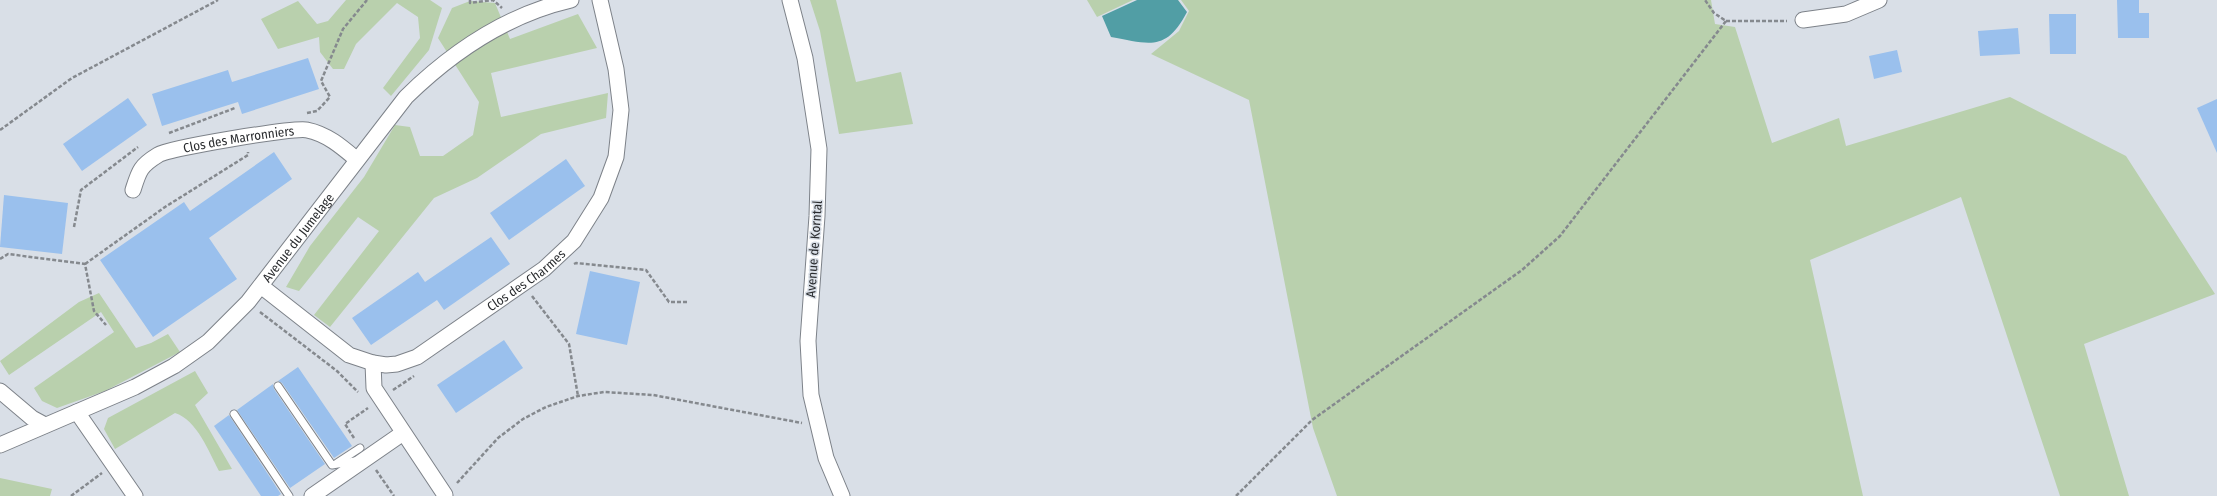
<svg xmlns="http://www.w3.org/2000/svg" width="2217" height="496" font-family="'Fira Sans Condensed',sans-serif">
<rect width="100%" height="100%" fill="#d9dfe7"/>
<g fill="#b9d0ad">
<polygon points="346,0 430,0 442,8 429,50 391,96 383,88 420,38 418,17 397,3 356,44 344,69 333,69 320,52 319,37 278,49 261,19 298,1 317,24 328,21"/>
<polygon points="810,0 836,0 856,82 901,72 913,124 839,134 820,31"/>
<polygon points="1087,0 1133,0 1097,17"/>
<polygon points="1181,0 1711,0 1715,24 1735,27 1772,143 1839,118 1846,146 2010,97 2126,156 2215,294 2084,344 2129,496 2060,496 1961,197 1810,260 1863,496 1337,496 1313,428 1249,100 1151,54 1179,31 1189,11"/>
<polygon points="470,1 495,3 510,39 578,14 597,48 491,73 501,117 608,93 606,118 541,134 477,178 434,198 330,327 314,315 379,231 358,217 299,291 286,287 310,246 364,177 395,125 410,127 420,156 443,156 473,135 479,102 438,38 452,8"/>
<polygon points="99,293 136,348 151,343 168,334 180,352 105,391 57,408 42,401 34,388 114,332 101,312 9,375 0,361 79,302"/>
<path d="M195,371L208,393L195,405L232,469L219,471C209,452 197,420 175,413L115,449L104,429L108,418Z"/>
<polygon points="0,478 52,489 50,496 0,496"/>
</g>
<path fill="#519ea5" d="M1137,0H1178L1187,12C1166,52 1150,44 1111,37L1102,16Z"/>
<g fill="#9ac0ed">
<polygon points="2117,0 2139,0 2139,13 2149,13 2149,38 2118,38"/>
<polygon points="2049,14 2076,14 2076,54 2050,54"/>
<polygon points="2018,28 2020,54 1980,56 1978,31"/>
<polygon points="1897,50 1902,72 1874,79 1869,56"/>
<polygon points="308,58 319,89 242,114 238,102 162,126 152,94 228,70 232,82"/>
<polygon points="128,98 147,125 82,171 63,144"/>
<polygon points="2217,99 2217,153 2197,108"/>
<polygon points="274,152 292,179 209,238 237,279 153,337 100,260 184,202 190,211"/>
<polygon points="566,159 585,186 509,240 490,213"/>
<polygon points="4,195 68,203 62,254 0,247"/>
<polygon points="491,237 510,264 444,310 437,300 371,345 352,318 418,272 425,282"/>
<polygon points="590,271 640,282 627,345 576,334"/>
<polygon points="504,340 523,368 456,413 437,385"/>
<polygon points="298,367 352,446 334,458 282,383 278,381"/>
<polygon points="273,384 274,389 325,464 290,488 237,410"/>
<polygon points="229,415 281,494 278,496 261,496 214,426"/>
</g>
<g fill="none" stroke-linecap="round" stroke-linejoin="round">
<g stroke="#7d8289" stroke-width="9">
<g id="lane">
<polyline points="278,386 332,465 355,461"/>
<polyline points="234,414 289,496"/>
<polyline points="337,463 360,448"/>
</g>
</g>
<g stroke="#7d8289" stroke-width="17">
<g id="street">
<polyline points="790,0 805,58 819,149 817,216 808,341 811,395 826,458 842,496"/>
<polyline points="1803,20 1846,14 1879,0"/>
<path id="s1" d="M133,190C139,171 140,166 158,155C169,148 295,127 307,130C327,134 342,147 356,159"/>
<path id="s2" d="M261,286L349,355L373,363L386,365L397,364L417,357L544,269L574,241L601,198L616,157L621,110L616,69L600,0"/>
<polyline points="373,363 374,388 445,495"/>
<polyline points="0,391 32,418 45,425"/>
<polyline points="77,412 135,496"/>
<path id="s3" d="M0,445L135,387L174,366L208,342L248,302L406,97C453,51 506,15 571,0"/>
<polyline points="312,496 403,433"/>
</g>
</g>
<g stroke="#85898e" stroke-width="2.5" stroke-dasharray="4 2" stroke-linecap="butt">
<polyline points="470,0 470,3 493,0 502,8"/>
<polyline points="1726,21 1787,21"/>
<polyline points="307,113 317,111 330,97 321,81 343,29 367,0"/>
<polyline points="0,130 72,78 218,0"/>
<polyline points="169,133 235,108"/>
<polyline points="74,227 81,190 138,147"/>
<polyline points="0,259 8,254 85,264 94,311 106,325"/>
<polyline points="85,264 165,207 248,155 248,152"/>
<polyline points="574,264 576,263 646,270 669,302 689,302"/>
<polyline points="532,296 569,344 578,396"/>
<polyline points="260,312 337,371 358,392"/>
<polyline points="393,390 414,376"/>
<polyline points="354,438 345,424 368,408"/>
<polyline points="376,470 394,496"/>
<polyline points="457,483 498,438 523,419 546,407 578,396 604,392 653,395 802,423"/>
<polyline points="71,496 102,473"/>
<polyline points="1236,496 1312,420 1522,270 1560,236 1726,21 1714,13 1705,0"/>
</g>
<use href="#lane" stroke="#fff" stroke-width="7"/>
<use href="#street" stroke="#fff" stroke-width="15"/>
</g>
<g text-anchor="middle" dominant-baseline="central" stroke-width="3" stroke-linejoin="round" paint-order="stroke">
<g font-size="13" fill="#2a2c2f" stroke="#d9dfe7">
<text stroke="none"><textPath href="#s1" startOffset="127">Clos des Marronniers</textPath></text>
<text stroke="none"><textPath href="#s3" startOffset="371">Avenue du Jumelage</textPath></text>
<text transform="translate(814 249) rotate(-86)">Avenue de Korntal</text>
<text stroke="none"><textPath href="#s2" startOffset="316">Clos des Charmes</textPath></text>
</g>
</g>
</svg>
